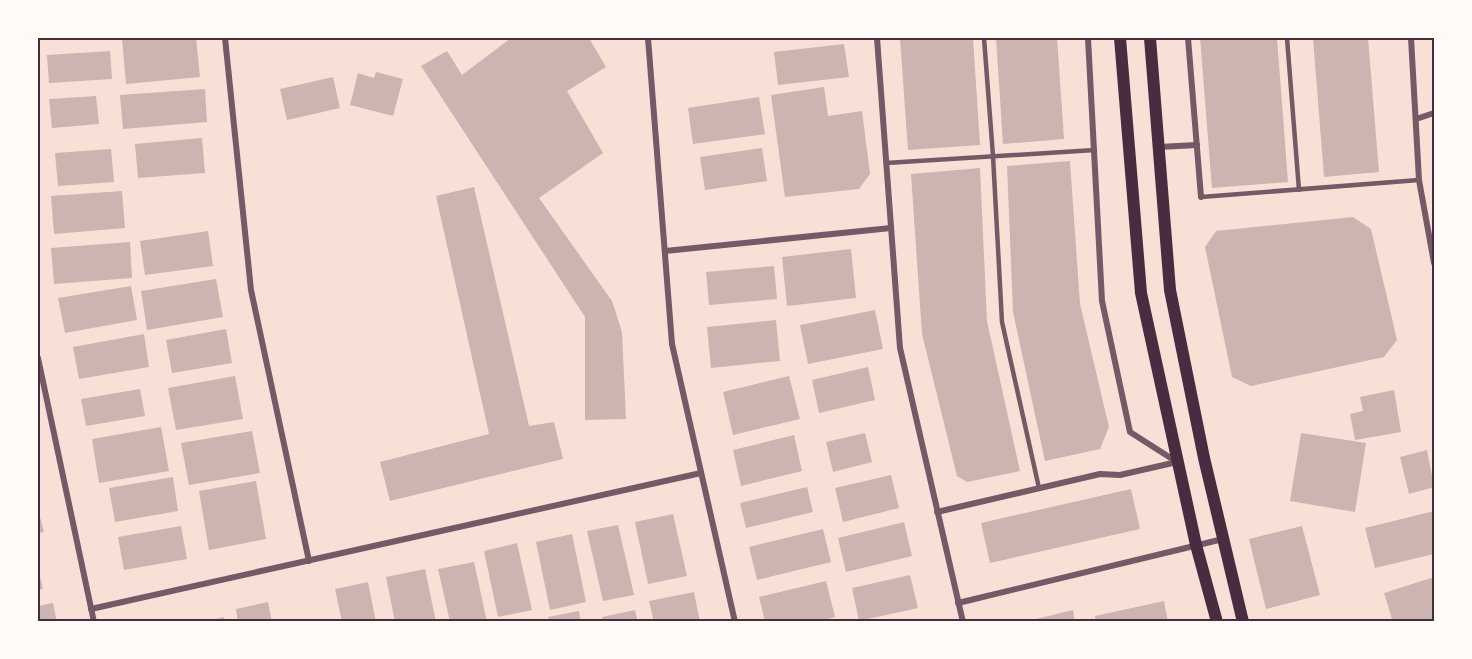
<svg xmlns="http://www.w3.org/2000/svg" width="1472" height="659" font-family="'PT Sans',sans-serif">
<rect width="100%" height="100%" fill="#f7e1d7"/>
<g fill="#ccb4b1">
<polygon points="122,38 156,38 157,40 196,38 200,77 126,84"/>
<polygon points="511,38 525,38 526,39 529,38 589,38 606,67 567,91 603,153 539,198 612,301 622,332 626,419 585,420 585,317 421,66 447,51 462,75"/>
<polygon points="900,38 973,38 980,145 908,150"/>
<polygon points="996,38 1057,38 1064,139 1003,144"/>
<polygon points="1200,38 1277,38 1288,182 1212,188"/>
<polygon points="1313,38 1368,38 1379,172 1324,177"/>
<polygon points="844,44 849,77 778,85 774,52"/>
<polygon points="110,51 112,79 49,83 47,55"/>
<polygon points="376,72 403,79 393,116 350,105 358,73 374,78"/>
<polygon points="333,77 340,108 287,120 280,89"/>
<polygon points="824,87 828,116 862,111 870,174 859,189 785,197 771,95"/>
<polygon points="205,89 207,122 123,129 120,95"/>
<polygon points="96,96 99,124 52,128 49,99"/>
<polygon points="759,97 765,134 693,144 688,108"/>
<polygon points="202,138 205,173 138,178 135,144"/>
<polygon points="762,148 767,181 705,190 700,157"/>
<polygon points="111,149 114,182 58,186 55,153"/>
<polygon points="1070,161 1080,304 1109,427 1100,449 1045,461 1013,312 1007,166"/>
<polygon points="980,168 987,321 1020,471 967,482 957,476 922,334 911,174"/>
<polygon points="474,187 529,426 554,422 563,459 390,501 380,462 489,434 436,196"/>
<polygon points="122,191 125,228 54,234 51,196"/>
<polygon points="1353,217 1371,229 1397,340 1384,357 1251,386 1232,377 1205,247 1216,231"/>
<polygon points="208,231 213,266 145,275 140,241"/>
<polygon points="130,242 132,278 54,284 51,248"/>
<polygon points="851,249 856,298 787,306 782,257"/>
<polygon points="774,266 777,299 709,305 706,272"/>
<polygon points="216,279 223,317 147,330 141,291"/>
<polygon points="131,286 137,320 65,333 58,298"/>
<polygon points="875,310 883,349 808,364 800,325"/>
<polygon points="776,320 780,361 711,368 707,327"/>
<polygon points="226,329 232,363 172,373 166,340"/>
<polygon points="144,334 149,367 79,379 73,347"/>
<polygon points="868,367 875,400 819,413 812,380"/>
<polygon points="235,376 243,419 176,430 168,388"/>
<polygon points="789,376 800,419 733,435 723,392"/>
<polygon points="140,389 145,416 86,426 81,399"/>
<polygon points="1394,390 1401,432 1355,440 1350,414 1363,411 1360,397"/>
<polygon points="161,427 169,471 99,483 92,439"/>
<polygon points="252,431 260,473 189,485 181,443"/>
<polygon points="865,433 872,462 833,472 826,442"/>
<polygon points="1301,433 1366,443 1355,512 1290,501"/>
<polygon points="794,435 802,471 741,486 733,450"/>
<polygon points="1427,450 1434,487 1409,494 1400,457"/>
<polygon points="891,475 899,508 843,522 835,488"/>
<polygon points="173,477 178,511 115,522 109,488"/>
<polygon points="256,481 266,539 209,550 199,491"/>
<polygon points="807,487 813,512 746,528 740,503"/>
<polygon points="1131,489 1140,529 990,563 981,523"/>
<polygon points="38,510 44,532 38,533"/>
<polygon points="1434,511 1434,554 1375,568 1365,528"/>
<polygon points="673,514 687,576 648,584 635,522"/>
<polygon points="904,522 912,556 846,572 838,538"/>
<polygon points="618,525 634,595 603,601 587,531"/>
<polygon points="181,526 187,559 124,570 118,537"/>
<polygon points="1302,526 1320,595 1266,609 1249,539"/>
<polygon points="823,529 831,562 757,580 749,547"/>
<polygon points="572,534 586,602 550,610 536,542"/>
<polygon points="517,543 532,610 498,617 484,551"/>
<polygon points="474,562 487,622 450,622 438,569"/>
<polygon points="38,568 43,589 38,590"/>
<polygon points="425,569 436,622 395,622 386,577"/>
<polygon points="910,575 918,608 859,621 852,588"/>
<polygon points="1434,577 1434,622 1393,622 1384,593"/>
<polygon points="826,581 835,617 816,622 765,622 759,597"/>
<polygon points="368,582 376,622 342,622 335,589"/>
<polygon points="694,592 700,622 654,622 649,601"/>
<polygon points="1164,601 1168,622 1096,622 1095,616"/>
<polygon points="268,602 272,622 238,622 236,609"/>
<polygon points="53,603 57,622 38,622 38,606"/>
<polygon points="635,610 638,622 603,622 602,617"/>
<polygon points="1073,610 1075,622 1028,622 1028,621"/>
<polygon points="579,611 581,622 549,622 548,617"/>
<polygon points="224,617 225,622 208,622 208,621"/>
</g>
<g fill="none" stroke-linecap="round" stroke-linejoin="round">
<g stroke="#755966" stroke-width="4.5">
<polyline points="984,38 993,156 1002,322 1039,488"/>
<polyline points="1287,38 1299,190"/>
<polyline points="886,163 1095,150"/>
<polyline points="1201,197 1419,180"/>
</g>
<g stroke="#755966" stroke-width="6">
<polyline points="225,38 251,290 309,561"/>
<polyline points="648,38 672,344 735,622"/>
<polyline points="877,38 900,348 963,622"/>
<polyline points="1088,38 1102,301 1130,432 1177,462"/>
<polyline points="1188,38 1201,197"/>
<polyline points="1411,38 1419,180 1434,263"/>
<polyline points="1416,119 1434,113"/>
<polyline points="1159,147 1197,145"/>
<polyline points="665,251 891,228"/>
<polyline points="38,358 94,622"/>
<polyline points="937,512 1100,474 1120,475 1177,462"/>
<polyline points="958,603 1223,539"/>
<polyline points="91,609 701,473"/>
</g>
<g stroke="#4a2c40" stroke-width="12">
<polyline points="1120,38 1141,293 1196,545 1217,622"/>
<polyline points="1150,38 1170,290 1204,458 1243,622"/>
</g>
</g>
<rect width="1472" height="659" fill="none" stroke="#fffaf5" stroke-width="78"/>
<rect x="39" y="39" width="1394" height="581" fill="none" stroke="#4a2c40" stroke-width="2"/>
</svg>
